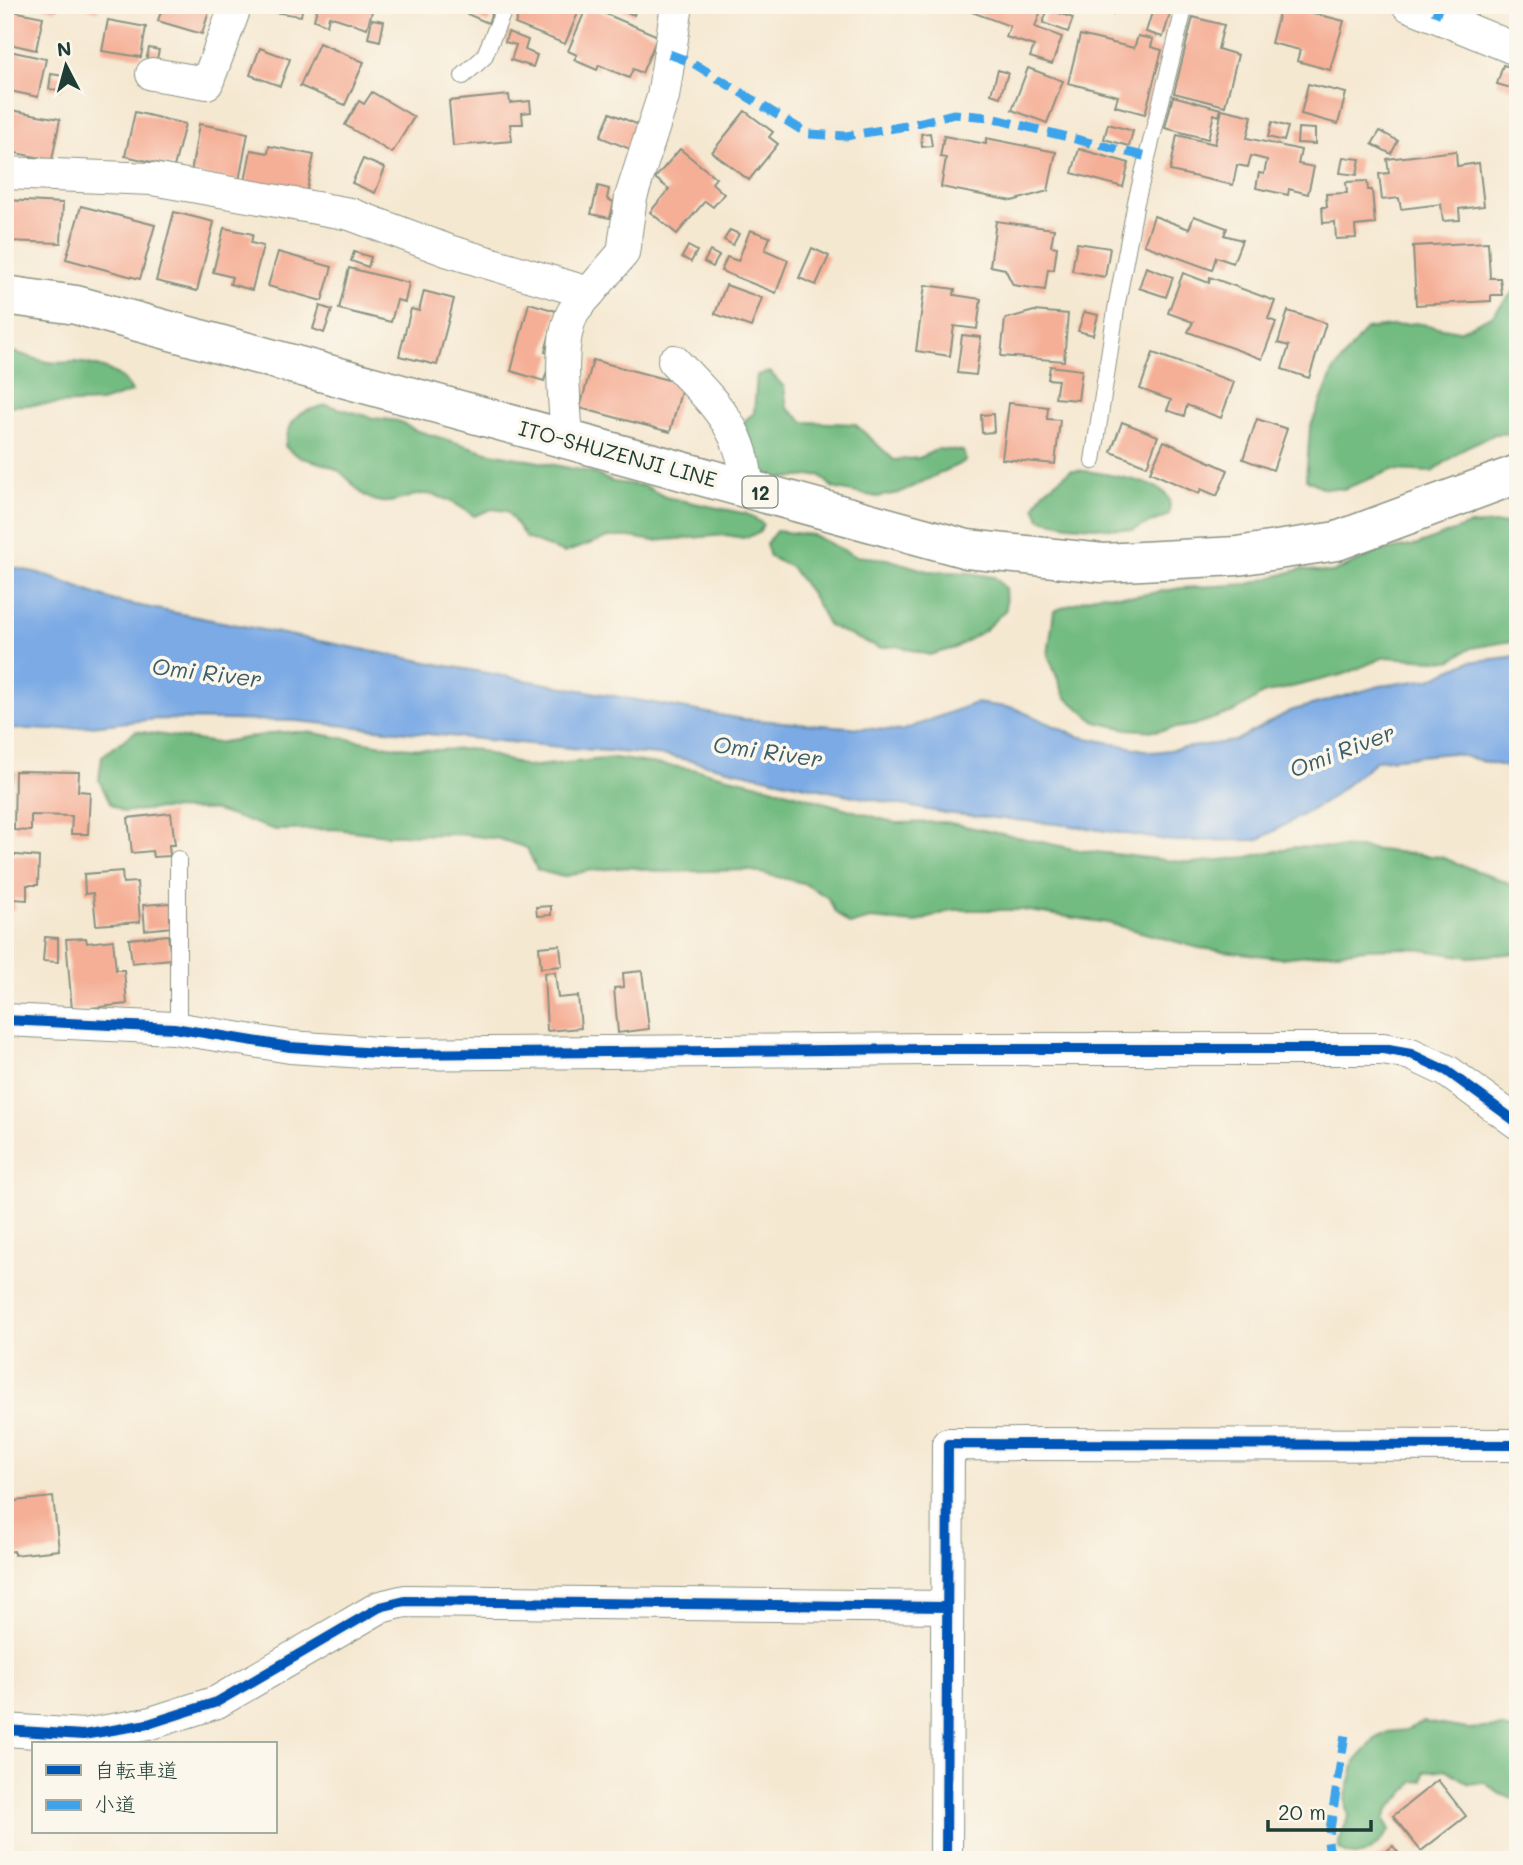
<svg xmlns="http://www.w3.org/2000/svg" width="1523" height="1865" font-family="Mali,'Klee One',sans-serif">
<rect width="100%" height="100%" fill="#fbf7ec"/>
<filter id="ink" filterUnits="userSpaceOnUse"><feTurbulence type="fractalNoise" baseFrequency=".0143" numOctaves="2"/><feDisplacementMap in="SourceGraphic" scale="14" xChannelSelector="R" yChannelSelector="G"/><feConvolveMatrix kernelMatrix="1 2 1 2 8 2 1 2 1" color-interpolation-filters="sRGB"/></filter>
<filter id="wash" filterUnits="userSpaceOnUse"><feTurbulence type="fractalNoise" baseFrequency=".00686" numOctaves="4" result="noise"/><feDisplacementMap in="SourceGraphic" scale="28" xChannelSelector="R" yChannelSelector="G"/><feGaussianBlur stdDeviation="1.57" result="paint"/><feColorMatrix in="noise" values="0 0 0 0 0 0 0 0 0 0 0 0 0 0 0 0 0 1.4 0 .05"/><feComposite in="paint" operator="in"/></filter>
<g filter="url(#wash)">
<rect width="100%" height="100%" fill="#f5e8d1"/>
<g fill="#72bb81" stroke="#487c5a" stroke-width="2">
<polygon points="1518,286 1518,433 1495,434 1466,447 1432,472 1392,470 1344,489 1323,488 1306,479 1310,428 1333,372 1366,329 1416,323 1459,331 1492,316"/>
<path d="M5,350C20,353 34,359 48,362C57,364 67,362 76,362C98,365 123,371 132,392L101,402L5,406Z"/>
<polygon points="770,372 784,387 787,408 804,422 855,424 894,460 919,458 938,449 963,451 966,461 899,493 877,497 833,488 820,475 777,479 761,470 743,422 754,413 757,375"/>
<path d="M327,405L374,418L398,421L415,430L487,452L590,472L613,482L645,486L665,497L747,514L763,524L759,533L743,538L726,535L653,541L630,537H609L564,553L526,538L507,511L492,509L474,516C460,506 443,495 425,494C410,493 395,506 377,501C359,497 352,480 339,471C322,459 299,463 285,446C290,416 299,411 327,405Z"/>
<path d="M1071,470C1091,471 1154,480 1166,494C1171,501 1170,507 1169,515L1133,530L1069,525L1040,519L1035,506L1044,491Z"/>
<polygon points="1518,523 1518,640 1471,648 1450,661 1385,657 1345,674 1263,694 1236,711 1194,725 1157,731 1127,729 1096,722 1065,697 1048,655 1054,611 1099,594 1134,596 1182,588 1249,584 1301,569 1333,573 1380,551 1417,545 1469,525"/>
<polygon points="776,531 813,535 855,556 887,559 927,571 969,573 994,577 1005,588 1006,609 985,630 955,648 929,655 897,646 879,648 829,626 812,595 791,567 770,557 766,544"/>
<polygon points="136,731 217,743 280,732 308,732 389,746 432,750 474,749 527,767 614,758 699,770 767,786 896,823 946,822 1079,850 1192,863 1247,857 1294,847 1361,848 1441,857 1505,882 1518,890 1518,953 1469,957 1409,948 1365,949 1280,958 1199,948 1108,923 1022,910 952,910 915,923 870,919 850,925 835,912 828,898 803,883 748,870 662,872 629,867 586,871 563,877 537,870 527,848 500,839 458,834 387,835 334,829 276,830 213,810 157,809 123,812 110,803 99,780 102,756"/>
<path d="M1423,1722L1468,1729L1501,1727L1518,1734V1800L1500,1794L1484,1782L1469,1784L1446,1769L1425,1772L1423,1781L1413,1782C1403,1799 1392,1800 1384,1819L1390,1830C1376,1848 1361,1865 1339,1849V1842L1348,1817L1345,1800L1355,1762L1376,1738L1388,1732L1406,1730Z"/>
</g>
<polygon fill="#7baae5" stroke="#4d748c" stroke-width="2" points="5,566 39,573 115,601 448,666 742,719 901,731 975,703 1014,708 1077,736 1154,752 1235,741 1290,711 1380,686 1430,679 1468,662 1518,656 1518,770 1451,753 1377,760 1327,801 1258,840 1173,841 1066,825 944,813 838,793 669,756 570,748 296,721 157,719 52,730 5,728"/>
<g id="blocks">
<g fill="#f5af96">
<polygon points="37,5 57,5 56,11"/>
<polygon points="79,5 100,5 98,12"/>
<polygon points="163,5 211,5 202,34 158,21"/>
<polygon points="272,5 303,5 301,16 272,12"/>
<polygon points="318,5 374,5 367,28 329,16 327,25 314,20"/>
<polygon points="460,5 495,5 488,23 458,10"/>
<polygon points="522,5 559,5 578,13 565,44 515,24"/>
<polygon points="608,5 637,5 634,15"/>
<polygon points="971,5 1043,5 1035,27 1062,37 1052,64 1030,57 1034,46 1006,37 1010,26 969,11"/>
<polygon points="1087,5 1116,5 1113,14"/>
<polygon points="1281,5 1344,21 1330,70 1297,61 1300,50 1271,43"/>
<polygon points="587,6 658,36 642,73 633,69 629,78 599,65 597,70 574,60 577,55 568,51"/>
<polygon points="1048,9 1073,18 1068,32 1043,23"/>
<polygon points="1153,9 1170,14 1163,37 1146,32"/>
<polygon points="8,10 43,17 36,50 5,43"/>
<polygon points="1193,17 1224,25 1218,49 1238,55 1225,106 1174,93"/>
<polygon points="372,19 384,21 380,41 368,38"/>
<polygon points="108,20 146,27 141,57 102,51"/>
<polygon points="508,32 528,40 525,50 537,55 533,67 511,60 516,45 505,42"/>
<polygon points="1080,35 1134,48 1138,36 1153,39 1151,47 1162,50 1145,114 1115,106 1118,96 1068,83"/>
<polygon points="319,43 364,62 345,105 300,86"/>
<polygon points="149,48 159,50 156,63 146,61"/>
<polygon points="260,48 290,59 280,86 250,75"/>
<polygon points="5,50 46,59 38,97 5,90"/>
<polygon points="1503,65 1518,69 1518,90 1497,84"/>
<polygon points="1028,68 1063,81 1047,123 1012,110"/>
<polygon points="998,70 1008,73 1000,97 991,94"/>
<polygon points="51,74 64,76 62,91 49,89"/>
<polygon points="1308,84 1346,93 1338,124 1301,114"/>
<polygon points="372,92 414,117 392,153 345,125 359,101 364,104"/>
<polygon points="509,95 510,103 530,101 531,112 522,113 523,124 510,124 512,141 453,146 449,101"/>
<polygon points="1173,96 1221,109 1219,116 1214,114 1208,139 1165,128"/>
<polygon points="5,109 60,119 52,160 5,151"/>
<polygon points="1222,109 1252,116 1247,138 1301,150 1298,164 1314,167 1308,194 1289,189 1288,195 1256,188 1259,173 1264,174 1267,160 1251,156 1248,167 1237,165 1233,185 1170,171 1177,135 1215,144"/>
<polygon points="745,111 773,132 769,137 778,144 749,180 712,152"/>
<polygon points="135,112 185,124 174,167 125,156"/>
<polygon points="610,113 639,125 630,149 600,137"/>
<polygon points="1272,122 1288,127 1284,141 1268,137"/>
<polygon points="199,124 248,133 239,181 191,173"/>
<polygon points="1108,124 1133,131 1129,146 1104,139"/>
<polygon points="1298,128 1315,129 1315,144 1297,143"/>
<polygon points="1380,131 1398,141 1391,154 1372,144"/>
<polygon points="930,133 932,146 922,147 921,134"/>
<polygon points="944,136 986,144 986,138 1056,152 1048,191 1012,201 941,187 946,158 940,157"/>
<polygon points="269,146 314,155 304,204 245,181 251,150 268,153"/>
<polygon points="680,149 716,178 712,183 724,194 713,207 705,201 677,234 650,212 669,189 655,178"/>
<polygon points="1079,149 1129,163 1123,187 1072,173"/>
<polygon points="1456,151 1457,166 1479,163 1484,206 1459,209 1460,220 1443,221 1441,204 1401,209 1399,198 1382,200 1379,174 1389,173 1387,159"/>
<polygon points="1343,157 1360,159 1357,175 1340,173"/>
<polygon points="363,159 385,168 375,193 352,183"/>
<polygon points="1367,181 1368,190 1372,190 1375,224 1355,226 1356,238 1336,239 1335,222 1323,223 1322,207 1327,207 1326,194 1347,193 1346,182"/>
<polygon points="598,186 609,189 607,199 614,202 610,218 591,214"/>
<polygon points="5,200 63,203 61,243 5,241"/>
<polygon points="81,206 155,225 140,279 66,259"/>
<polygon points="174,212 214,222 197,291 156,281"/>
<polygon points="1154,216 1189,229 1194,216 1227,228 1224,235 1242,240 1233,263 1216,257 1212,270 1144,245"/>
<polygon points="996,221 1054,229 1051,246 1057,247 1054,270 1048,269 1045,290 1013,285 1005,269 990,266"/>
<polygon points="224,228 253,234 251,243 263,246 252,290 230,284 232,277 213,272"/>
<polygon points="730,230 739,234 733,245 724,240"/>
<polygon points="750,230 770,237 765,250 788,260 776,293 721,271 727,257 738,261"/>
<polygon points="1488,242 1490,278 1500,278 1502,295 1491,295 1491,301 1416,305 1413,246"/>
<polygon points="1077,243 1110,248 1105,277 1072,271"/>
<polygon points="688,246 697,251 691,262 682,257"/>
<polygon points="812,248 829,256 816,285 799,278"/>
<polygon points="710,251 719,256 713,267 704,262"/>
<polygon points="278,252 332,267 322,301 268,286"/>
<polygon points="354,252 371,257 368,267 351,261"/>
<polygon points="1146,267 1173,277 1166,297 1139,288"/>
<polygon points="349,268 409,283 405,302 397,300 391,322 339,309"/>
<polygon points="1183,273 1209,283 1210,277 1275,301 1268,319 1276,322 1262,359 1188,332 1193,322 1168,313"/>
<polygon points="726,285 762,298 751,327 715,314"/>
<polygon points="925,285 955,289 954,295 981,299 977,329 954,326 950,356 916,351"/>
<polygon points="424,291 454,299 437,365 399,356 411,309 419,311"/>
<polygon points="529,303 556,311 545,352 552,354 544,381 511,371"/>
<polygon points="320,306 332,310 324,333 313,329"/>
<polygon points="1034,311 1068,314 1064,361 1001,356 1005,319"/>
<polygon points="1288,311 1326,323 1309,378 1282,369 1289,346 1278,343"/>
<polygon points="1084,312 1098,315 1093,335 1078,331"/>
<polygon points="962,335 981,337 976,375 957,373"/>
<polygon points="1153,353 1234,382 1221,418 1187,405 1184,416 1167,410 1171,400 1140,389"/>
<polygon points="593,360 683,384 670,432 580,408"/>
<polygon points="1050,366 1082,370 1078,400 1055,398 1058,380 1048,379"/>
<polygon points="1009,403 1048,407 1047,419 1060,420 1055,464 1002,459"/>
<polygon points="993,414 994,432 982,433 981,415"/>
<polygon points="1257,419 1287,429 1273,470 1243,459"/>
<polygon points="1122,422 1158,436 1147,466 1111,452"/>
<polygon points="1164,441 1228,470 1217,496 1201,489 1199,494 1150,472"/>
<polygon points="15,771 79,772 78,791 90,792 88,834 71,834 72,816 31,815 31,831 14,830"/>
<polygon points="5,772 9,772 7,801 5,801"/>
<polygon points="171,813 175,845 169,845 170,856 153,857 152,851 132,853 128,818"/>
<polygon points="5,854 39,857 38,885 27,885 27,900 14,899 14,911 5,911"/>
<polygon points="122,871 123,883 137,882 140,922 96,925 93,893 85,894 84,874"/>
<polygon points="170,903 172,927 145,930 143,905"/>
<polygon points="551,906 551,915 537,916 536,907"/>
<polygon points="168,935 171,959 132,963 129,939"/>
<polygon points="45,937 58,938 58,962 43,961"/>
<polygon points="86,938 87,943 113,940 116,970 124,970 127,1004 72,1010 66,939"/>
<polygon points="560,945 562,966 541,968 539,947"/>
<polygon points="642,971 649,1029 618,1033 614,988 624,987 623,973"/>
<polygon points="555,972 558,998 578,996 581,1028 547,1031 544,973"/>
<polygon points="53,1497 59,1550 14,1555 14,1551 5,1552 5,1502"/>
<polygon points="1438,1780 1466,1816 1421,1851 1393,1816"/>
<polygon points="1393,1846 1404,1860 1375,1860"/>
</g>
</g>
</g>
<g filter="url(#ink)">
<use href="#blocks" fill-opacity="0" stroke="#8a9282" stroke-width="2"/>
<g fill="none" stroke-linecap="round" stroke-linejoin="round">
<g stroke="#8a9282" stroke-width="18">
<g id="service">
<polyline points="463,76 484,57 506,5"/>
<polyline points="1093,461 1117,303 1136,202 1185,5"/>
<polyline points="178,1029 178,859"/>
</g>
</g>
<g stroke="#8a9282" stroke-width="34">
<g id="minor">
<polyline points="1408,5 1518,50"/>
<polyline points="152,74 207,83 236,5"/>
<polyline points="5,173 152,179 350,214 449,251 589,293 623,253 631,197 663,97 677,5"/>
<path d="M674,361C712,401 745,429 747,488"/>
<path d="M567,439C565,402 557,348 572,314C576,306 584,299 589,293"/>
<polyline points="5,1020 174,1028 290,1047 393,1054 928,1049 1383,1049 1411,1054 1447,1071 1518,1123"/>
<polyline points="5,1730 83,1735 148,1724 217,1702 380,1607 405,1601 947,1607"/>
<polyline points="946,1860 948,1444 1518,1445"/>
</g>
</g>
<g stroke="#8a9282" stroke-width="41">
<polyline id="primary" points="5,295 76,305 967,549 1103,563 1237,556 1337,541 1518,474"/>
</g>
<use href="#service" stroke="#fff" stroke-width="16"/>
<use href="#minor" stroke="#fff" stroke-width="32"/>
<use href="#primary" stroke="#fff" stroke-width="38"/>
<g stroke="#3da4eb" stroke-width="9" stroke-dasharray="18 9" stroke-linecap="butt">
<polyline points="1435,16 1440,5"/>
<polyline points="669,54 693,63 808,134 846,136 906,126 953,114 988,117 1147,157"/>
<polyline points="1331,1860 1328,1842 1346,1728"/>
<polyline points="1517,1860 1518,1855"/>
</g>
<g stroke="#fbf7ec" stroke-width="15">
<g id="cycleway">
<polyline points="5,1020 174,1028 290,1047 393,1054 928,1049 1383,1049 1411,1054 1447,1071 1518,1123"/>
<polyline points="5,1730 83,1735 148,1724 217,1702 380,1607 405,1601 947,1607"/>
<polyline points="946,1860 948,1444 1518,1445"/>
</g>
</g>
<use href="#cycleway" stroke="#0057b8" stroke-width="10"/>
</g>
</g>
<g text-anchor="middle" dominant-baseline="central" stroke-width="7" stroke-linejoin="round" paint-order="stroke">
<rect fill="#fbf7ec" stroke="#61756b" stroke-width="2" x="742.5" y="476.5" width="35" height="31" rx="5"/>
<g font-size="19" font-weight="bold" fill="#1f3d34">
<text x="760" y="492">12</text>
</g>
<g font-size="21" fill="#1f3d34" stroke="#fbf7ec">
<text transform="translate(618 453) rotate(15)">ITO-SHUZENJI LINE</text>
</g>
<g font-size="23" font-style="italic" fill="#3b5e69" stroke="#fbf7ec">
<text transform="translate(207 672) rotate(7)">Omi River</text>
<text transform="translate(1342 750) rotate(-21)">Omi River</text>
<text transform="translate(768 751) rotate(8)">Omi River</text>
</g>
</g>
<rect width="1523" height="1865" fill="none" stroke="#fbf7ec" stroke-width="28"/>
<rect x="32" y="1742" width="245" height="91" fill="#fbf7ec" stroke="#a3ada2" stroke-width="2"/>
<rect x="46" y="1765" width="35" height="10" fill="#0057b8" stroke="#a3ada2" stroke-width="2"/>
<text x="94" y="1778" font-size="21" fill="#1f3d34">自転車道</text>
<rect x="46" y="1800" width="35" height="10" fill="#3da4eb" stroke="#a3ada2" stroke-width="2"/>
<text x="94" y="1812" font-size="21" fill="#1f3d34">小道</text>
<g transform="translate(66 66) rotate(354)" stroke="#fbf7ec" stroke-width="5" paint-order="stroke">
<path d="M0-5L12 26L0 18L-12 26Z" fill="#1f3d34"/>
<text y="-10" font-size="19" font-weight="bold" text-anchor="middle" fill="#1f3d34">N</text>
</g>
<path d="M1268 1820v10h103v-10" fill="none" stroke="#1f3d34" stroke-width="3.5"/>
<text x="1278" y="1820" font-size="21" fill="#1f3d34" stroke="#fbf7ec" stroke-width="5" paint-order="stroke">20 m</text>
</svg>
